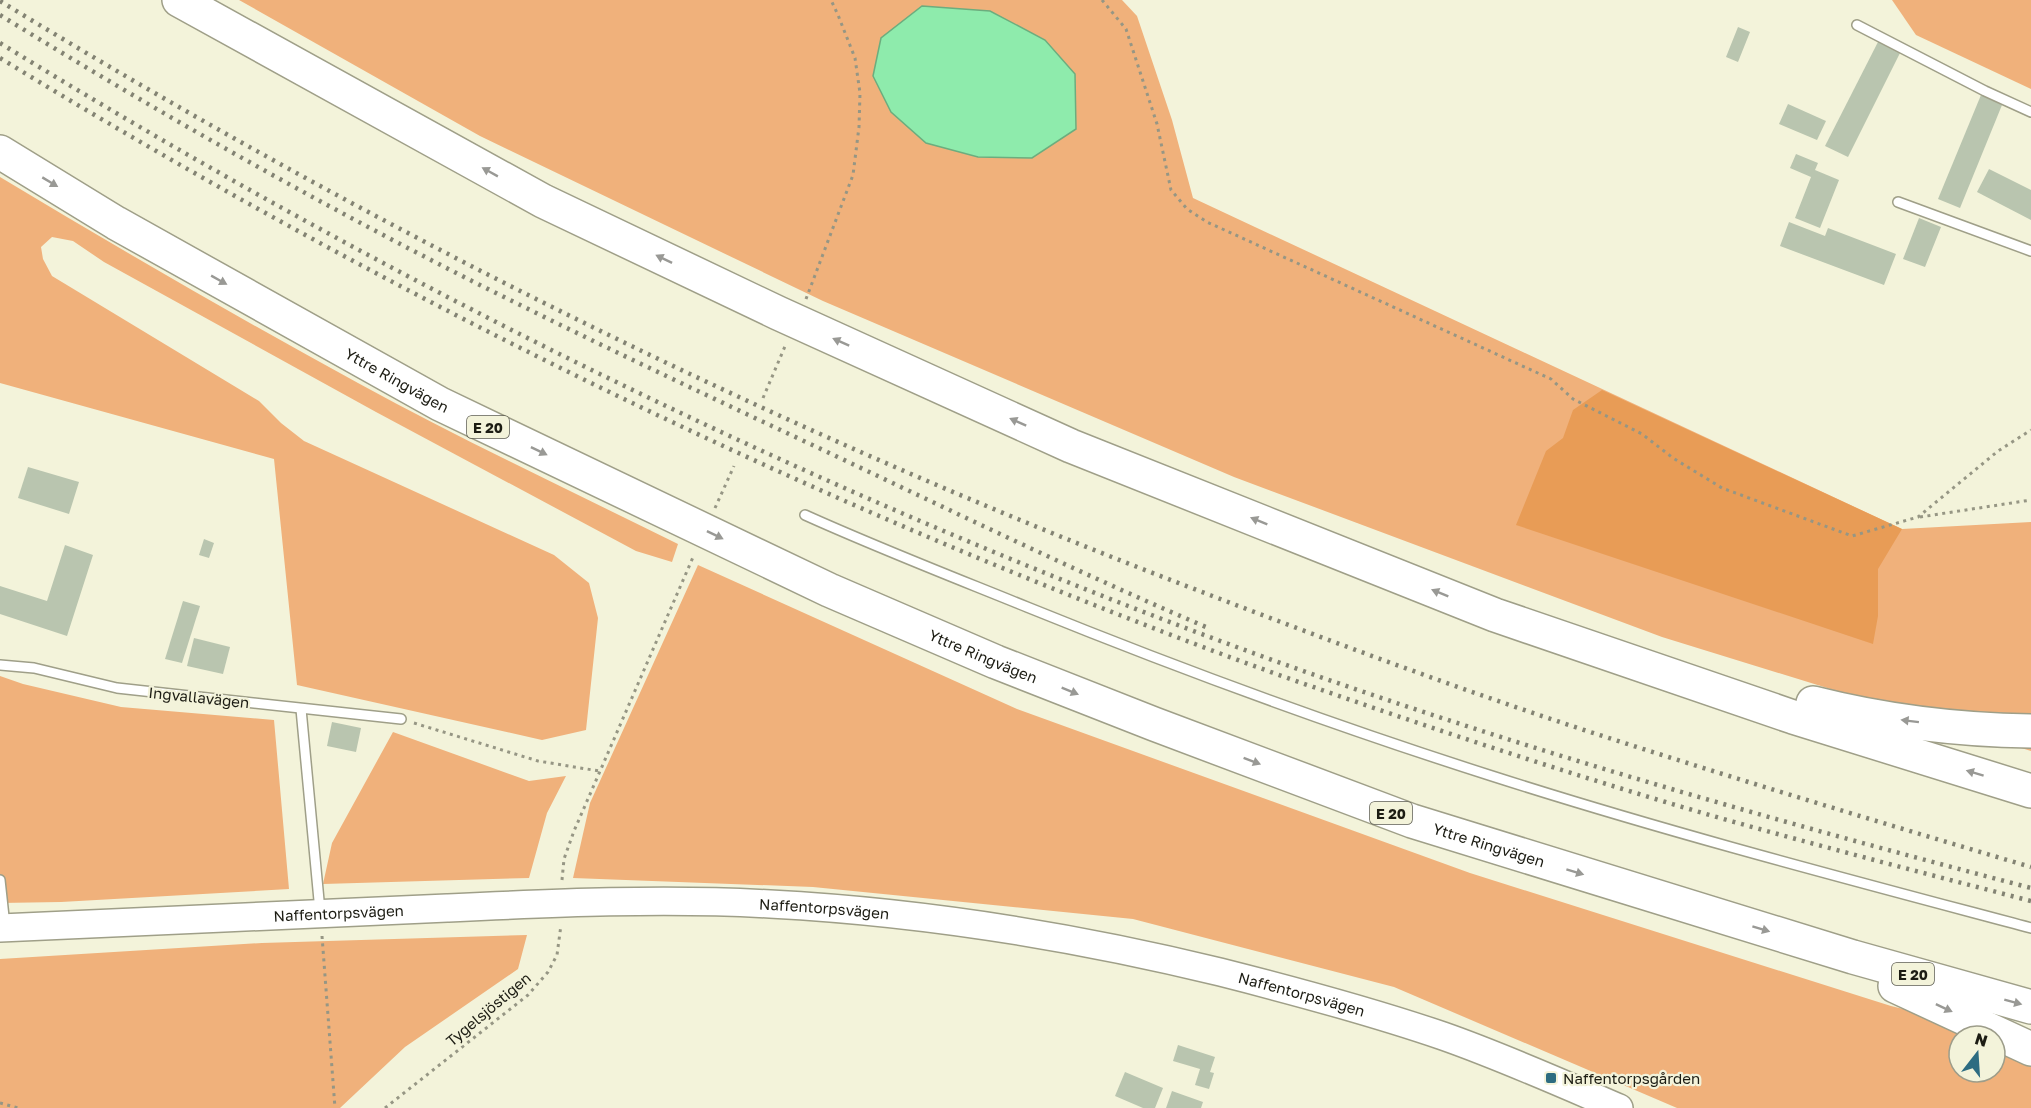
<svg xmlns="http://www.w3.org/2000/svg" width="2031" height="1108" font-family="'Golos Text',sans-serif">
<rect width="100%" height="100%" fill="#f3f3da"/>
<g fill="#f0b17b" fill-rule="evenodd">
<polygon points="239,0 1122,0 1137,16 1172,120 1193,198 1902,529 2031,522 2031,751 1662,637 1234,477 823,301 480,136"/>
<polygon points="1892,0 2031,0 2031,89 1916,35"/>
<path d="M0,177C118,248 237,317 358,383C462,440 571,491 678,544L672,562L636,551L376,412L104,262L73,241L52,237L41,247L43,259L52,276L259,401L281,423L304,441L554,555L589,583L598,618L586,730L542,740L297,685L274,459L0,383Z"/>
<path d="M698,565L1017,709L1470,873L1891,1006L2031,1040V1108H1677L1394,987L1133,919L813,887L573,878L590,803ZM1959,1036H1995V1072H1959Z"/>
<polygon points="0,676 23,684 121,707 274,720 289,889 61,902 0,903"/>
<polygon points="393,732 529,781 566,776 547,813 529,878 323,884 332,843"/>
<polygon points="527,935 518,969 405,1047 340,1108 0,1108 0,959 262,943"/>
</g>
<polygon fill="#e89c56" points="1602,390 1902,529 1878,569 1878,616 1873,644 1516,525 1546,451 1563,438 1573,410"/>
<polygon fill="#8eebac" stroke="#6cad7e" stroke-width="1.5" points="922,6 990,11 1045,40 1075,74 1076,129 1032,158 978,157 926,143 891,112 873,76 881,38"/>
<g fill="#b9c5af">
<polygon points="1738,27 1750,32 1738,62 1726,57"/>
<polygon points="1879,40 1901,51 1848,157 1825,146"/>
<polygon points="1981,95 2002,105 1960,208 1938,199"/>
<polygon points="1788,104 1826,121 1817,140 1779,124"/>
<polygon points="1796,154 1818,163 1815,170 1839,180 1820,228 1795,218 1811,177 1790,168"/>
<polygon points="1989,169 2031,190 2031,220 1977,192"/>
<polygon points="1919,218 1941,227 1925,267 1903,259"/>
<polygon points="1789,222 1825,236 1828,228 1896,254 1884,285 1780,246"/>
<polygon points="28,467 79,482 69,514 18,498"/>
<polygon points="204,539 214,543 209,558 199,555"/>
<polygon points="65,545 93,555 67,636 0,614 0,586 47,601"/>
<polygon points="183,601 200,606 182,663 165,659"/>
<polygon points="194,638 230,647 223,674 187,666"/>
<polygon points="332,722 361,728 356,752 327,746"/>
<polygon points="1178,1045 1215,1057 1210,1072 1214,1073 1209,1089 1195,1085 1200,1069 1173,1061"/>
<polygon points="1125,1072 1163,1088 1155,1108 1143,1108 1115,1096"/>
<polygon points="1172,1091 1203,1102 1201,1108 1166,1108"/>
</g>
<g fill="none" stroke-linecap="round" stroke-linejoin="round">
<g stroke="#9f9f88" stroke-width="12">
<g id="lane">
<polyline points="1857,25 1985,91 2031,112"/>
<polyline points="1898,202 2031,251"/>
<path d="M805,515C878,548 953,577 1027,607C1180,669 1335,726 1492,776C1670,833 1851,880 2031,928"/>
<polyline points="0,665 34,668 117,688 401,719"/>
<polyline points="301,709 320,911"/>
<polyline points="0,880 5,926"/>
</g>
</g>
<g stroke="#9f9f88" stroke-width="30">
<g id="secondary">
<path id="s1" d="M0,928C149,922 298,914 447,908C555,903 662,898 770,904C922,912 1072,936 1220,972C1295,991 1370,1011 1443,1036C1503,1057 1561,1083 1619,1108"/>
</g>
</g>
<g stroke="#9f9f88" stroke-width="36">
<g id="highway">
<polyline points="179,0 543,201 778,313 1071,446 1495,615 1793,717 2031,791"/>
<path id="s2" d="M0,152L116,223L440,404L829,590L996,662L1154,724L1412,821L1853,957L2031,1007"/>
<path d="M1813,703C1884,721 1958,730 2031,731"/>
<polyline points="1895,986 2031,1049"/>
</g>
</g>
<g stroke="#969684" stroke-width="3" stroke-dasharray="3 4.5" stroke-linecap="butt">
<polyline points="1102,0 1126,29 1157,124 1171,190 1187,209 1207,222 1551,379 1573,399 1642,434 1673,458 1722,488 1852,536 1918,517 1998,451 2031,430"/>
<polyline points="806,299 853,175 859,127 860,93 855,58 838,15 831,0"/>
<polyline points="763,398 786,344"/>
<polyline points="715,508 734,466"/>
<polyline points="1920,517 2031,500"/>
<polyline points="414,723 538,761 599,771"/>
<polyline points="562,880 564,859 574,831 694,555"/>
<polyline points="322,936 335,1108"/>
<polyline points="0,1103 18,1108"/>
<polyline points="385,1108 528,995 548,972 557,955 561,925"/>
</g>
<use href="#lane" stroke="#fff" stroke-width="9"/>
<use href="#secondary" stroke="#fff" stroke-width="27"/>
<use href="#highway" stroke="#fff" stroke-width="33"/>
<g stroke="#838373" stroke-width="4.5" stroke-dasharray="3 6" stroke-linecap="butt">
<path d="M0,1C373,229 767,425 1176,582C1311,634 1447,685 1584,730C1732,778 1882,823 2031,867"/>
<path d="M0,15C154,110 312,200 474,282C589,340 706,395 823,450C950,510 1077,572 1206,627"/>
<path d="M0,43C369,270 757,464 1162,619C1446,728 1737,811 2031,888"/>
<path d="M0,58C341,267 698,447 1069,595C1152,628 1235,660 1319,689C1451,735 1585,779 1720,818C1823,847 1927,874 2031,901"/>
</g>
</g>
<defs><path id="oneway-solid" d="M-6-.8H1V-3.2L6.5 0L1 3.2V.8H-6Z" transform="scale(1.5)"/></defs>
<g fill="#999995">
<use href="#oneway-solid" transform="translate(490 172) rotate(-151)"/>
<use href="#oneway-solid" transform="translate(50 182) rotate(31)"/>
<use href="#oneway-solid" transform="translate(664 259) rotate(-154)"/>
<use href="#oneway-solid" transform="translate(219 280) rotate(29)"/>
<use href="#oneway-solid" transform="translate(841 342) rotate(-156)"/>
<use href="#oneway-solid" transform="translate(1018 422) rotate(-156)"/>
<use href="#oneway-solid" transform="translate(539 451) rotate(26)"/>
<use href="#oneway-solid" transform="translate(1259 521) rotate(-158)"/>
<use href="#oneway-solid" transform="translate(715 535) rotate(26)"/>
<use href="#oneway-solid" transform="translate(1440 593) rotate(-158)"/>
<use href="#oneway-solid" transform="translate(1070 691) rotate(22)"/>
<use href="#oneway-solid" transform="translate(1910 721) rotate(-173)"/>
<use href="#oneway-solid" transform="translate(1252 761) rotate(21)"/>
<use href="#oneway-solid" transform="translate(1975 773) rotate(-163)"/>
<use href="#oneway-solid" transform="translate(1575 872) rotate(17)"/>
<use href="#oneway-solid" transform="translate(1761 929) rotate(17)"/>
<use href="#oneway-solid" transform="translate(2013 1002) rotate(15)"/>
<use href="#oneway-solid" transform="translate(1944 1008) rotate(25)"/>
</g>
<rect fill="#2d6c81" stroke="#f3f3da" stroke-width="2" x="1545" y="1072" width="12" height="12" rx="3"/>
<g text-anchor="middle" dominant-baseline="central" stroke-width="4.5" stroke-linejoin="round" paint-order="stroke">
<g fill="#f3f3da" stroke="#5c5c4f" stroke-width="1.5">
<rect x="467" y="416" width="42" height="22" rx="4.5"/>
<rect x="1370" y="802" width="42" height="22" rx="4.5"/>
<rect x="1892" y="963" width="42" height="22" rx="4.5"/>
</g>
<g font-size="14" font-weight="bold" fill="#1c1c13">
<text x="488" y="427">E 20</text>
<text x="1391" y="813">E 20</text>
<text x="1913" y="974">E 20</text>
</g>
<g font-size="15" fill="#1c1c13" stroke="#f3f3da">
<text stroke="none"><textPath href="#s2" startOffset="458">Yttre Ringvägen</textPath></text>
<text stroke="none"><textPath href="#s2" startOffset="1106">Yttre Ringvägen</textPath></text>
<text transform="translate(199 697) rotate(6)">Ingvallavägen</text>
<text stroke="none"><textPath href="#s2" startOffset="1646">Yttre Ringvägen</textPath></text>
<text stroke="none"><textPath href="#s1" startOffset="825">Naffentorpsvägen</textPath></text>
<text stroke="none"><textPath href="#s1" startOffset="339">Naffentorpsvägen</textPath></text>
<text stroke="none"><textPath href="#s1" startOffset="1311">Naffentorpsvägen</textPath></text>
<text transform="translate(488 1009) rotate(-40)">Tygelsjöstigen</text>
</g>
<g font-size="15" fill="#1c1c13" stroke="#f3f3da" text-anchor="start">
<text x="1563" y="1078">Naffentorpsgården</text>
</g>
</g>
<g transform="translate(1977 1054) rotate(17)"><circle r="28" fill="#f3f3da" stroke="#9d9d8a" stroke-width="1.5"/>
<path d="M0-4.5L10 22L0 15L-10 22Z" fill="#2d6c81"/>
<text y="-9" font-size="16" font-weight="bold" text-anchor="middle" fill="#1c1c13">N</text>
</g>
</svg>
